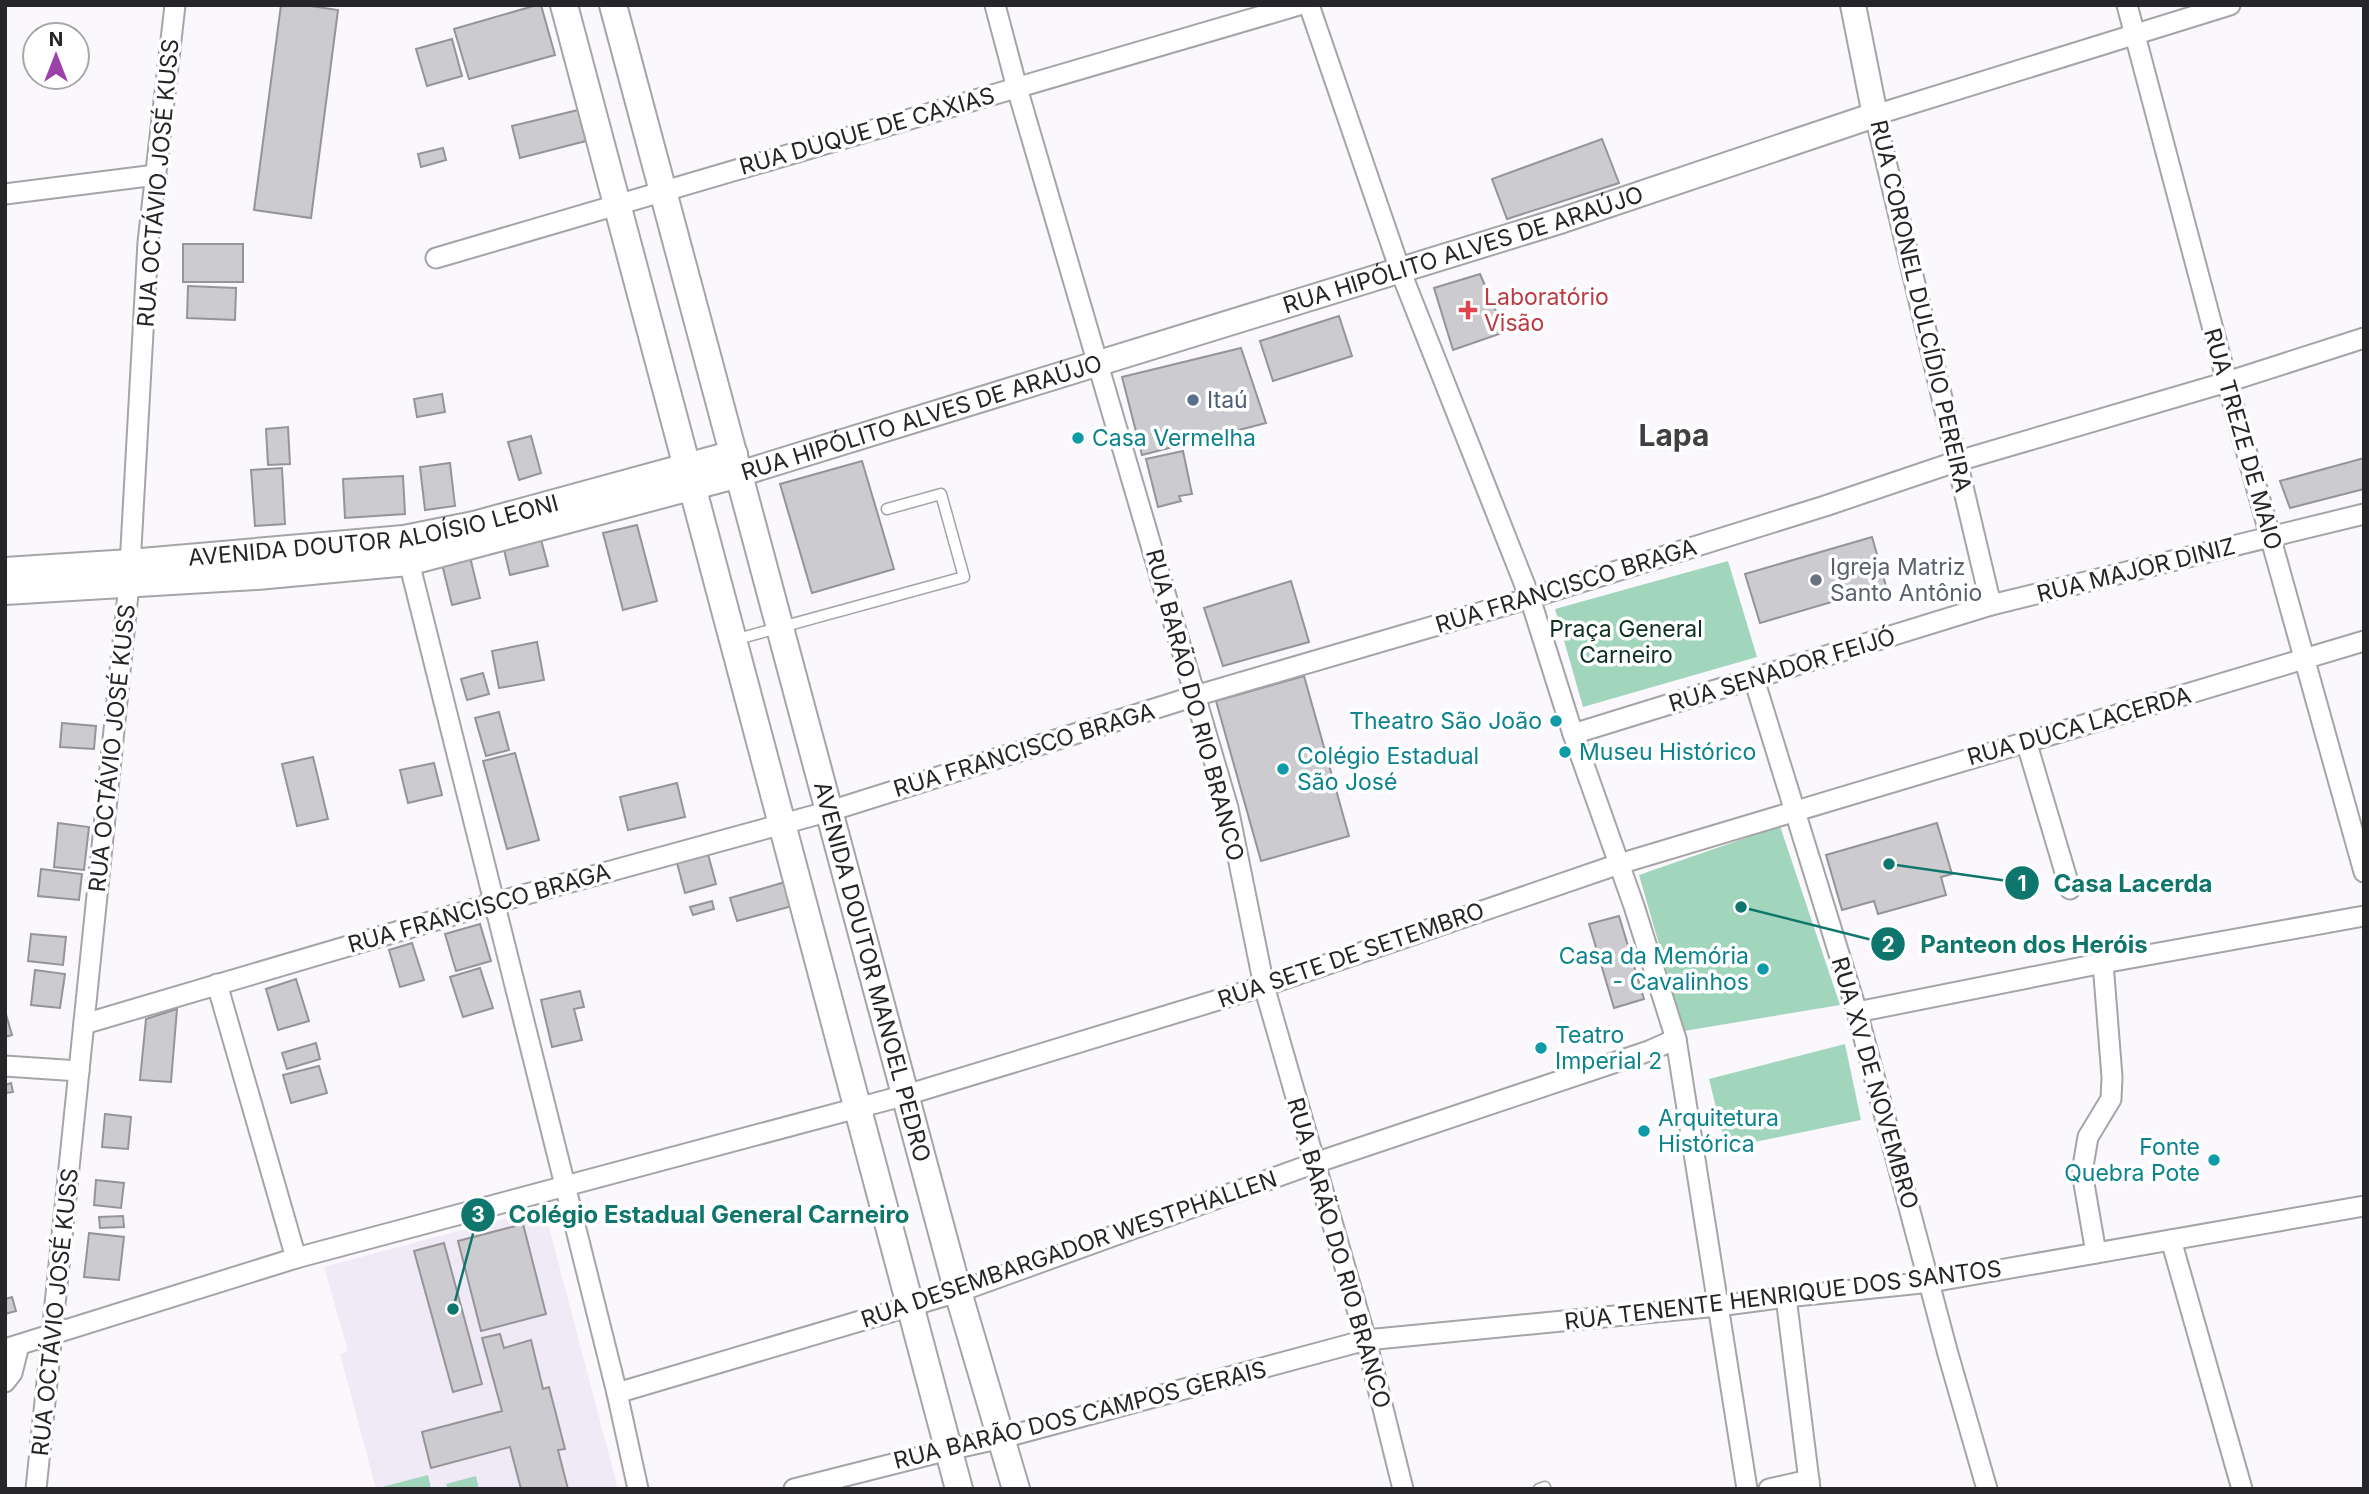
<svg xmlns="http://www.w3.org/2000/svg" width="2369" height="1494" font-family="Inter,sans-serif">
<rect width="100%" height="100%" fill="#faf8fc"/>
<polygon fill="#efeaf5" points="544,1208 618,1489 376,1489 340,1354 348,1351 324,1267"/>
<g fill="#a1d6bd">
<polygon points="1728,561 1757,657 1583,707 1555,609"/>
<polygon points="1780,826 1840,1005 1684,1031 1639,875"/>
<polygon points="1845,1044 1861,1120 1726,1148 1709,1079"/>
<polygon points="428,1475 431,1489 382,1489 382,1487"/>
<polygon points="476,1476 479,1489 448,1489 446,1484"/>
</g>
<g fill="#cccbcf" stroke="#959498" stroke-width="2">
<polygon points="281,5 304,5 338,10 311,218 254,210"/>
<polygon points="537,5 541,5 555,55 469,79 454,29"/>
<polygon points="452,39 462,76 427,86 416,49"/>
<polygon points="578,110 586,141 520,158 512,126"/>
<polygon points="1602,139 1619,183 1507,219 1492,179"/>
<polygon points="443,148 446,160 421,167 418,154"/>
<rect x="183" y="244" width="60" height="38"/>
<polygon points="1480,274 1505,332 1453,350 1434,288"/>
<polygon points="188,286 236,288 235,320 187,318"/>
<polygon points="1339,316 1352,356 1273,381 1260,341"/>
<polygon points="1241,348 1266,423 1142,455 1122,377"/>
<polygon points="442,394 445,412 417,417 414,399"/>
<polygon points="288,427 290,464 268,465 266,429"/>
<polygon points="531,436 541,473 519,480 508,442"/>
<polygon points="1183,451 1192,494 1179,496 1181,501 1158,507 1146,459"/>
<polygon points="2364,458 2364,489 2290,508 2280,481"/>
<polygon points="862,461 894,569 812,593 780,484"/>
<polygon points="450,463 455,506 425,510 420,467"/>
<polygon points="282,468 285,524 255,526 251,470"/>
<polygon points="403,476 405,514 345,518 343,479"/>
<polygon points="637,525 657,601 623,610 603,533"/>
<polygon points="539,532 548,566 510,575 502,541"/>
<polygon points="1872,537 1886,586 1760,623 1745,574"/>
<polygon points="470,557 480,598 452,605 442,564"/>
<polygon points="1291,581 1309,642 1223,666 1204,608"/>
<polygon points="537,642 544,680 499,688 492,651"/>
<polygon points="483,673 489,694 467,700 461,679"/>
<polygon points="1304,676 1349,836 1261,861 1216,701"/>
<polygon points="499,712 509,750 486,756 475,718"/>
<polygon points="62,723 96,726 94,749 60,747"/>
<polygon points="515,753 539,840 507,849 483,761"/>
<polygon points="313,757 328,819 297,826 282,764"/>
<polygon points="434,763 442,795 408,803 400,770"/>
<polygon points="677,783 685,817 628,830 620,797"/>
<polygon points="58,823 89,827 84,870 54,867"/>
<polygon points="1937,823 1952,874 1941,877 1946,895 1878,914 1874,901 1842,910 1826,855"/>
<polygon points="708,854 716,884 685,893 677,863"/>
<polygon points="41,869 82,874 79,900 38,896"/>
<polygon points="785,882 792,906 737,921 730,898"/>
<polygon points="712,901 714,909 693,915 690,907"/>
<polygon points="1619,916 1644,999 1614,1008 1589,924"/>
<polygon points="480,924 491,961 456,971 445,934"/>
<polygon points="31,934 66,937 63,965 28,961"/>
<polygon points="412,943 424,980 400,987 389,950"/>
<polygon points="480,968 493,1008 463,1017 450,977"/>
<polygon points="35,970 65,974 60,1008 31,1005"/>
<polygon points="296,979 309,1021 278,1030 266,989"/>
<polygon points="580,991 584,1007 574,1009 582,1040 552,1047 541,1000"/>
<polygon points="177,1009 171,1082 140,1080 146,1019"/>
<polygon points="5,1011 12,1035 5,1037"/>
<polygon points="316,1043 320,1059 287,1069 282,1053"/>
<polygon points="319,1066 327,1093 291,1103 283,1075"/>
<polygon points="11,1083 13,1092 5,1093 5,1085"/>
<polygon points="105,1114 131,1117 128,1149 102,1147"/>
<polygon points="96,1180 124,1183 121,1208 94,1205"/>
<polygon points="123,1216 124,1227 100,1228 99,1217"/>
<polygon points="523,1224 546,1314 481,1331 458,1241"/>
<polygon points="89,1233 124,1237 119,1280 84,1277"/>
<polygon points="444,1243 482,1384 453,1392 414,1251"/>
<polygon points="12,1297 16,1311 5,1314 5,1299"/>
<polygon points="500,1334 504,1348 531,1340 543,1389 549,1387 565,1449 558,1450 568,1489 521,1489 510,1447 431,1468 422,1432 502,1411 482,1338"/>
</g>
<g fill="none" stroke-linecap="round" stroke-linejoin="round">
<g stroke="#a5a4a7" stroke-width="13">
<g id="service">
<polyline points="734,640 964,577 941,494 887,509"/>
<polyline points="1539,1489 1545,1487"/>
</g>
</g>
<g stroke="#a5a4a7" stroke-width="23">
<g id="minor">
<polyline points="995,5 1017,88 1228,808 1264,986 1366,1340 1403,1489"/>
<polyline points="1309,5 1400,270 1530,598 1573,734 1634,906 1676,1039 1747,1489"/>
<polyline points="2127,5 2227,382 2364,872"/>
<polyline points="5,194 156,175"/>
<polyline points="436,258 1299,5"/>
<polyline points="406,550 617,1393 638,1489"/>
<polyline points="1991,605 1875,115 2230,5"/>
<polyline points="1754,679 1857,1012 1948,1354 1987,1489"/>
<polyline points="1573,734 1991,605 2364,514"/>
<polyline points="2026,741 2070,889"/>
<polyline points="217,984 296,1258"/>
<polyline points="1857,1012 2103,963 2364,916"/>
<polyline points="84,1024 494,903 830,811 1195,696 1530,598 1825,506 1958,461 2227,382 2364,338"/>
<polyline points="5,1066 79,1071"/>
<polyline points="2171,1240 2242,1489"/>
<polyline points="2096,1253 2082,1172 2088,1137 2111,1099 2112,1077 2103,963"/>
<polyline points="1786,1297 1810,1489"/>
<polyline points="5,1349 296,1258 906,1095 1264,986 1619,864 2364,641"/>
<polyline points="5,1382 12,1373 19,1345"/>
<polyline points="617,1393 958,1292 1315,1163 1649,1051 1676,1039"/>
<polyline points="36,1489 129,584 148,242 175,5"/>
<polyline points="794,1489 948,1450 1002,1438 1366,1340 1718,1306 1786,1297 1931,1282 2364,1206"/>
<polyline points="1769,1489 1809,1480"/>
</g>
</g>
<g stroke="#a5a4a7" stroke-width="28">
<g id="tertiary">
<path id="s1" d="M739,474L1563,220L1875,115L1853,5"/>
</g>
</g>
<g stroke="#a5a4a7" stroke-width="30">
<g id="secondary">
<polyline points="564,5 959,1489"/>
<path id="s2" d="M613,5L958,1292L1016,1489"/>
<path id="s3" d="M5,571L130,563L404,539L474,525L734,454"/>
<polyline points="5,591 257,576 408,562 739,474"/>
</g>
</g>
<use href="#service" stroke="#fff" stroke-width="10"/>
<use href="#minor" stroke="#fff" stroke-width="19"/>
<use href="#tertiary" stroke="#fff" stroke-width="24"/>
<use href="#secondary" stroke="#fff" stroke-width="26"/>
</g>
<path fill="#e0444e" stroke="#fff" stroke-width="2.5" d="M1464.5 299.5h7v7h7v7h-7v7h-7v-7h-7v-7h7z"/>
<circle fill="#5c6f8a" stroke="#fff" stroke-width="2.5" cx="1193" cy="400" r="7"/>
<g fill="#0f9aa8" stroke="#fff" stroke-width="2.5">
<circle cx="1078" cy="438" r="7"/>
<circle cx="1556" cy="721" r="7"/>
<circle cx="1565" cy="752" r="7"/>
<circle cx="1283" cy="769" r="7"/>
<circle cx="1763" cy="969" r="7"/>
<circle cx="1541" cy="1048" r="7"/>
<circle cx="1644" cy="1131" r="7"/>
<circle cx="2214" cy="1160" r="7"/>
</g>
<circle fill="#6b7280" stroke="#fff" stroke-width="2.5" cx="1816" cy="580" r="7"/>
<g text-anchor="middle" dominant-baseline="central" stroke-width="7" stroke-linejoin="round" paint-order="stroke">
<g font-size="23" fill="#262527" stroke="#fff">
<text transform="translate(867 131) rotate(-16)">RUA DUQUE DE CAXIAS</text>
<text transform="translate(158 183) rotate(-85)">RUA OCTÁVIO JOSÉ KUSS</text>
<text stroke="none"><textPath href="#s1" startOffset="758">RUA HIPÓLITO ALVES DE ARAÚJO</textPath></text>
<text transform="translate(1921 306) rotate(77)">RUA CORONEL DULCÍDIO PEREIRA</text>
<text stroke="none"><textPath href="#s1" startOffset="191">RUA HIPÓLITO ALVES DE ARAÚJO</textPath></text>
<text transform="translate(2243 439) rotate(74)">RUA TREZE DE MAIO</text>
<text stroke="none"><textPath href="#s3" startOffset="371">AVENIDA DOUTOR ALOÍSIO LEONI</textPath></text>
<text transform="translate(2136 570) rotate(-14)">RUA MAJOR DINIZ</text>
<text transform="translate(1566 586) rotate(-17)">RUA FRANCISCO BRAGA</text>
<text transform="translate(1782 670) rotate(-17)">RUA SENADOR FEIJÓ</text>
<text transform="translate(1195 705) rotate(75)">RUA BARÃO DO RIO BRANCO</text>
<text transform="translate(2079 726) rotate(-16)">RUA DUCA LACERDA</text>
<text transform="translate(112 748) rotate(-84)">RUA OCTÁVIO JOSÉ KUSS</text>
<text transform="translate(1024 750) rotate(-17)">RUA FRANCISCO BRAGA</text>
<text transform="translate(479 908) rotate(-16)">RUA FRANCISCO BRAGA</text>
<text transform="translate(1351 955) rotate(-19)">RUA SETE DE SETEMBRO</text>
<text stroke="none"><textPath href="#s2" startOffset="1001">AVENIDA DOUTOR MANOEL PEDRO</textPath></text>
<text transform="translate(1875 1083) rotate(74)">RUA XV DE NOVEMBRO</text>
<text transform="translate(1069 1249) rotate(-19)">RUA DESEMBARGADOR WESTPHALLEN</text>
<text transform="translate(1339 1253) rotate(74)">RUA BARÃO DO RIO BRANCO</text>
<text transform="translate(1783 1295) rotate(-7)">RUA TENENTE HENRIQUE DOS SANTOS</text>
<text transform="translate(55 1312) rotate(-84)">RUA OCTÁVIO JOSÉ KUSS</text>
<text transform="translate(1080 1415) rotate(-14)">RUA BARÃO DOS CAMPOS GERAIS</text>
</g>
<g font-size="23" fill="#be3a42" stroke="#fff" text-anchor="start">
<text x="1484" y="297">Laboratório<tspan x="1484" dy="26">Visão</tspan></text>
</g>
<g font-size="23" fill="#4e5e75" stroke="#fff" text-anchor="start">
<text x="1207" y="400">Itaú</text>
</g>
<g font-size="23" fill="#0d838f" stroke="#fff" text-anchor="start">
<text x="1092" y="438">Casa Vermelha</text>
<text x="1542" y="721" text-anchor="end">Theatro São João</text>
<text x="1579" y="752">Museu Histórico</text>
<text x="1297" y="756">Colégio Estadual<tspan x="1297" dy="26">São José</tspan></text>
<text x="1749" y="956" text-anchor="end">Casa da Memória<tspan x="1749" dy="26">- Cavalinhos</tspan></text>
<text x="1555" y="1035">Teatro<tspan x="1555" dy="26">Imperial 2</tspan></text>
<text x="1658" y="1118">Arquitetura<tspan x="1658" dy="26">Histórica</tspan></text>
<text x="2200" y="1147" text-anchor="end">Fonte<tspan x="2200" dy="26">Quebra Pote</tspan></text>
</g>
<g font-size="23" fill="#5b616d" stroke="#fff" text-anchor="start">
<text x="1830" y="567">Igreja Matriz<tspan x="1830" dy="26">Santo Antônio</tspan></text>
</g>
<g font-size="23" fill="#0e3023" stroke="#fff">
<text x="1626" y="629">Praça General<tspan x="1626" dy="26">Carneiro</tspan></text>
</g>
<g font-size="30" font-weight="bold" fill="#403f42" stroke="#fff">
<text x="1674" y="435">Lapa</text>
</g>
</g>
<path fill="none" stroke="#0f766e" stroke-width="2.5" d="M1889 864L2022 883M1741 907L1888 944M453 1309L478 1215"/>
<g fill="#0f766e" stroke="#fff" stroke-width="2.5">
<circle cx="1889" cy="864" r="7"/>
<circle cx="1741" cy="907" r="7"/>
<circle cx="453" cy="1309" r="7"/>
<circle cx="2022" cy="883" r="18"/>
<circle cx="1888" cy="944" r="18"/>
<circle cx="478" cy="1215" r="18"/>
</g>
<g font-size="21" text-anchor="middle" font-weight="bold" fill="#fff">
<text x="2022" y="891">1</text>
<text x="1888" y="952">2</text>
<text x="478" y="1222">3</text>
</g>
<g font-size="24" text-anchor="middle" font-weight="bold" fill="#0f766e" stroke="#fff" stroke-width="7" stroke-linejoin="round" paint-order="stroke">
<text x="2133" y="892">Casa Lacerda</text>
<text x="2034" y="953">Panteon dos Heróis</text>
<text x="709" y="1223">Colégio Estadual General Carneiro</text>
</g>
<rect width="2369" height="1494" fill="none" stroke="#262527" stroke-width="14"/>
<g transform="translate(56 56)"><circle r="33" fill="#ffffff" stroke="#a8a8a9" stroke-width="2"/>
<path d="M0-5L12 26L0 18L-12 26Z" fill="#9c40aa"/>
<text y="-10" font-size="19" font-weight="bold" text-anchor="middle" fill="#262527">N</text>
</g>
</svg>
